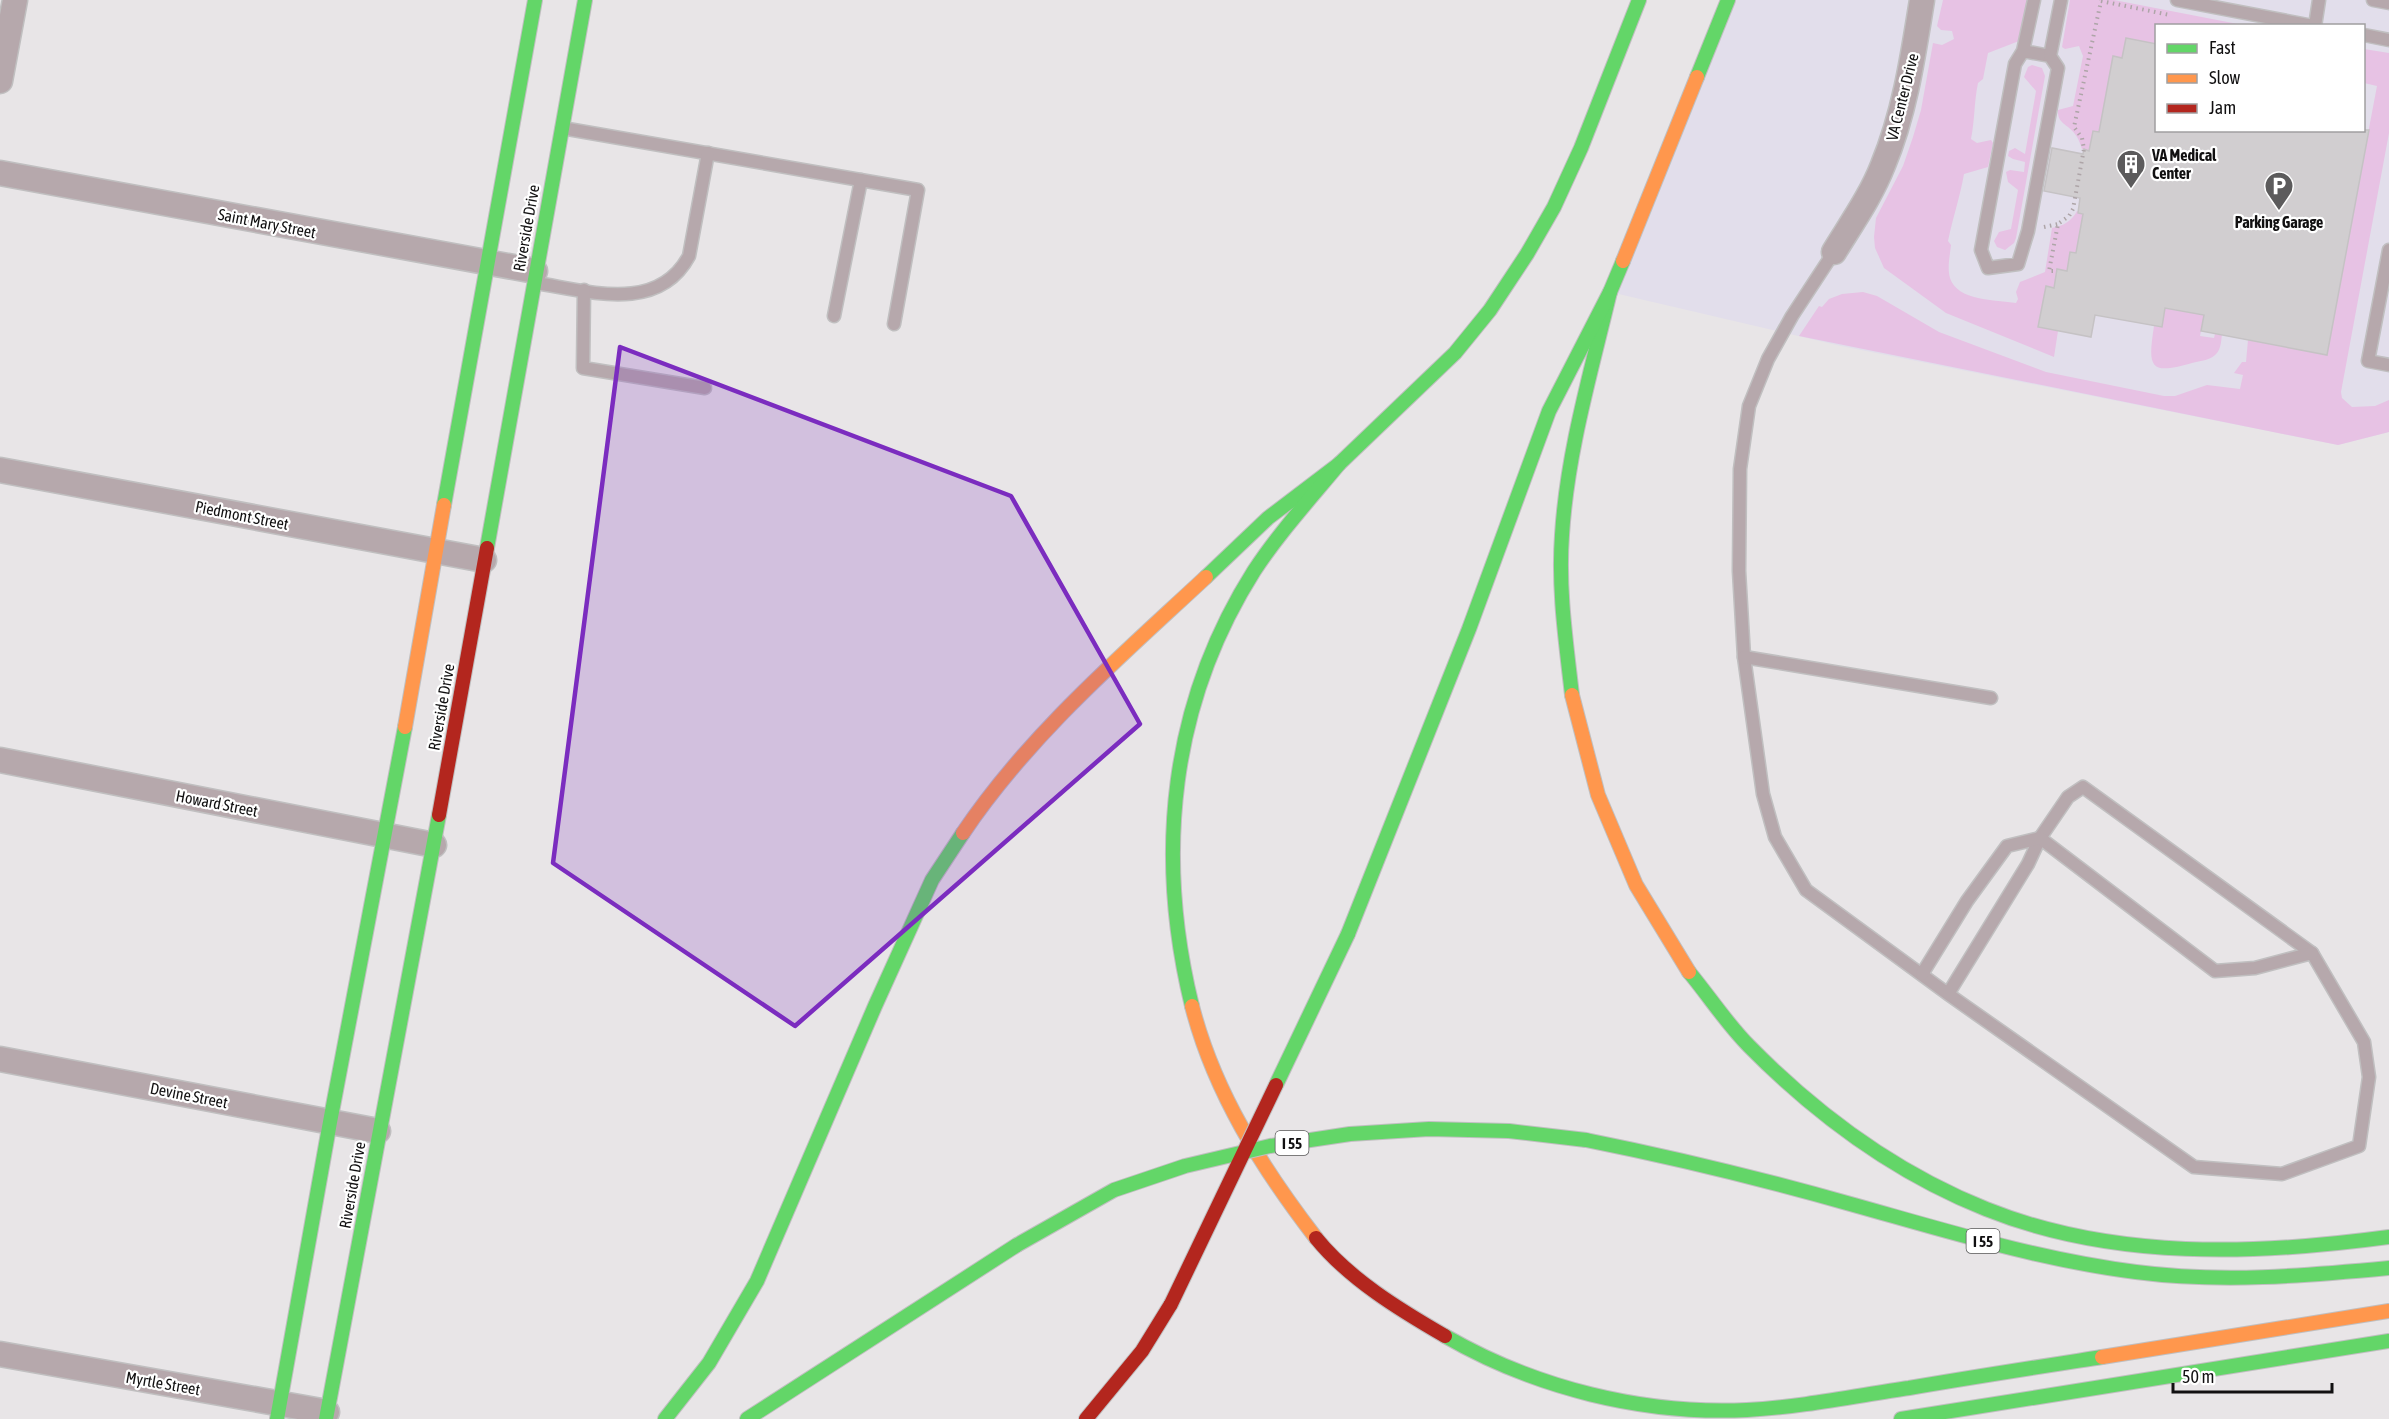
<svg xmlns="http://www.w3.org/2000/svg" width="2389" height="1419" font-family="'Asap Condensed',sans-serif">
<rect width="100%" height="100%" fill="#e8e5e7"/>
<path fill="#e2deeb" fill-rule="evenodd" d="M1725,0H2389V432L2338,445L1841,346L1610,292ZM2156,26H2364V130H2156Z"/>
<g fill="#e7c2e4">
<path d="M1943,0H2027L2021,37L2019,41L1988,53L1983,79L1978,83C1974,102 1975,119 1971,139L1977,143L1991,140L1993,143L1988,167L1964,174C1960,197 1953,217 1948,241L1951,245C1950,255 1947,268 1950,278C1957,301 1996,300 2016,303L2018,299L2016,292L2020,282L2045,272L2052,228C2063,226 2072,221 2077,211L2083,214L2076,253L2067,271L2058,269L2054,288L2046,286L2038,327L2058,331L2054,357L1946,313L1884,268L1875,248L1874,237L1876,218L1903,166L1913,137L1921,110L1933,43L1942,45L1954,39L1952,31L1941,30L1937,26Z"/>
<path d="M2070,0C2085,0 2099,0 2114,0L2243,25L2156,26V44L2122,58L2113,57L2099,132L2093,131L2089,151L2082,149C2080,144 2079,139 2075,134C2068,124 2057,124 2058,110L2073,106L2083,56L2079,46L2065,49L2062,47Z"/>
<polygon points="2364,49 2389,53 2389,133 2341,392 2342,398 2352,407 2375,406 2389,400 2389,432 2338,445 1799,336 1819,306 1822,307 1829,299 1842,294 1863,292 1877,296 1939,332 2046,372 2164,396 2175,396 2207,385 2240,389 2243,375 2234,373 2242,362 2246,362 2248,340 2326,355 2377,86 2364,83"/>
<polygon points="2032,65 2042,68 2045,76 2016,238 2014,243 2005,250 1997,247 1994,241 1999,232 2011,229 2018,190 2008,182 2006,172 2010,170 2024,172 2025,162 2013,159 2008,156 2009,151 2015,148 2025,154 2036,91 2024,77 2028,67"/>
<path d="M2219,241L2200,336L2214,338L2215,334L2222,335C2221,341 2221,348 2217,353C2212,360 2200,361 2192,363C2148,376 2148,366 2154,326L2162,327L2165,308L2176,310Z"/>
</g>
<polygon fill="#d1ced0" stroke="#c5c2c4" stroke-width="1.5" points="2126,38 2157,44 2157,130 2369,130 2327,355 2201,331 2204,315 2165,308 2162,327 2095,315 2091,337 2038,327 2046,286 2054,288 2057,269 2067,271 2070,252 2076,253 2083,214 2078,213 2080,198 2044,191 2052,148 2083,154 2084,149 2089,151 2093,131 2099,132 2113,56 2122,58"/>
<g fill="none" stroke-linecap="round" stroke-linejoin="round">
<g stroke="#c0bfc0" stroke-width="15">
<g id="lane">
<polyline points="2177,0 2313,26"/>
<polyline points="2373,0 2389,3"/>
<polyline points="2315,26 2319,0"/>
<polyline points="2364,35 2389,40"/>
<polyline points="2023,51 2050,56 2058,68 2028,231 2018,264 1988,268 1981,250 2015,64 2023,51 2034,0"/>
<polyline points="2050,56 2061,0"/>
<polyline points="562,128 918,190 894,324"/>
<polyline points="2389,250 2368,361 2389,365"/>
<polyline points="1834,252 1792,316 1768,359 1749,406 1740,469 1739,571 1744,657 1763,794 1775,837 1806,890 1948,994 2194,1167 2282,1174 2359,1146 2369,1077 2364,1042 2312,953 2083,787 2068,797 2040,838 2028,864 1948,994"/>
<path d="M536,283C588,291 658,314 689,256L708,153"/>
<polyline points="584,290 583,368 705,388"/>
<polyline points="834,316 861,180"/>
<polyline points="1744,657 1991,698"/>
<polyline points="1922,974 1967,901 2007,846 2040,838 2215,971 2255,968 2312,953"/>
</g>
</g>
<g stroke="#c0bfc0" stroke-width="27">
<g id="street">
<polyline points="0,81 15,0"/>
<polyline points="0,173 535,271"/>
<path d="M1834,252C1851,224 1871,196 1883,165C1905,112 1913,56 1922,0"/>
<polyline points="0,470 484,560"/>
<polyline points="0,760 434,845"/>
<polyline points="0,1059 378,1131"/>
<polyline points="0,1354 327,1412"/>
</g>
</g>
<g stroke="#c0bfc0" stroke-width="16">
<g id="fast">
<polyline points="1697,77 1728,0"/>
<polyline points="444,505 535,0"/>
<polyline points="487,548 585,0"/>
<polyline points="1206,577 1268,518 1339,464 1455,353 1490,310 1527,254 1554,207 1581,148 1639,0"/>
<path d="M1572,695C1566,642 1558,589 1562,535C1567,453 1591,372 1610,292"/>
<polyline points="1348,934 1469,629 1549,411 1610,292 1623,261"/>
<path d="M1689,972C1709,996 1727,1024 1749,1046C1817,1115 1896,1173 1986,1209C2113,1260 2256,1255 2389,1237"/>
<path d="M1192,1006C1155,855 1170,704 1254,571C1279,533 1310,499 1339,464"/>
<path d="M1586,1140C1676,1158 1766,1180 1854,1205C1947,1231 2040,1260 2136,1272C2220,1283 2305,1276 2389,1268"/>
<path d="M1445,1336C1535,1388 1643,1415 1747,1410C1801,1407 1855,1396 1909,1388C1973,1377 2038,1367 2102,1357"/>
<polyline points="277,1419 330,1122 405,727"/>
<polyline points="326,1419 439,815"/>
<polyline points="665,1419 709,1363 757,1281 875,1006 932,880 963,833"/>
<polyline points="747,1419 1017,1245"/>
<polyline points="1901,1419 2389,1341"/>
</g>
</g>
<g stroke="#c0bfc0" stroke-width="16">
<g id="slow">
<polyline points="1623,261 1697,77"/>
<polyline points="1572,695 1598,795 1636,885 1689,972"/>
<polyline points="405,727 444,505"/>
<path d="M963,833C1029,735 1120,657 1206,577"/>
<path d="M1192,1006C1214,1092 1262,1168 1316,1238"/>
<polyline points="2102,1357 2389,1311"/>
</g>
</g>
<g stroke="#c0bfc0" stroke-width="16">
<g id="jam">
<polyline points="439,815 487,548"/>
<path d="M1316,1238C1349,1279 1400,1310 1445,1336"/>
<polyline points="1086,1419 1142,1351 1171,1304"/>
</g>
</g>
<g stroke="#aea5a8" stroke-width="4" stroke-dasharray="1.5 4.5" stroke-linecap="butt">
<polyline points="2101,1 2170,15"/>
<polyline points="2044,227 2058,224"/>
<polyline points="2053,271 2049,271 2058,224 2069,216 2073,209 2084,149 2082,138 2074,127 2101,1"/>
</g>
<use href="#lane" stroke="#b6a8ac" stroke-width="12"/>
<use href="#street" stroke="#b6a8ac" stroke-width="24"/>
<use href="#fast" stroke="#63d668" stroke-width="14"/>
<use href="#slow" stroke="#ff974d" stroke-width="14"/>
<use href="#jam" stroke="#b3261e" stroke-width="14"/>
<g stroke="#c0bfc0" stroke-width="16" stroke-linecap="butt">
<g id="fast-bridge">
<polyline points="1276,1085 1348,934"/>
<polyline points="1017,1245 1114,1190 1185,1166 1270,1146 1350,1134 1429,1129 1509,1131 1586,1140"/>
</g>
</g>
<g stroke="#c0bfc0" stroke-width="16" stroke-linecap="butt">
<polyline id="jam-bridge" points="1171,1304 1276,1085"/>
</g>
<use href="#fast-bridge" stroke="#63d668" stroke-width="14"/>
<use href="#jam-bridge" stroke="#b3261e" stroke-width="14"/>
</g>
<path fill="#7b2cbf" fill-opacity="0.2" stroke="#7b2cbf" stroke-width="4.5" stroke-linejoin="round" d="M620,347L1011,496L1140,724L795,1026L553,863Z"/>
<defs>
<g id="building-pin" transform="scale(1.5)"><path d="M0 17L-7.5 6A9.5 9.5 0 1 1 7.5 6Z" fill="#5c5b5c" stroke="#fff"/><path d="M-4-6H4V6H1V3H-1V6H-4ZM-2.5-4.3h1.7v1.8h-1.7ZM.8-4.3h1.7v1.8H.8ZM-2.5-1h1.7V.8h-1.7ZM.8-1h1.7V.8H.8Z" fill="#fff"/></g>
<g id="parking-pin" transform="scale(1.5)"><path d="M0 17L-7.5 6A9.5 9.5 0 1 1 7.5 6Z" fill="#5c5b5c" stroke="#fff"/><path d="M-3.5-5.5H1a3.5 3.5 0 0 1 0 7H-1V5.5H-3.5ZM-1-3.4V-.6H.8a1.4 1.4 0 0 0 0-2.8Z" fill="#fff"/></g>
</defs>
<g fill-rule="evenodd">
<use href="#building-pin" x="2131" y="164"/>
<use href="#parking-pin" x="2279" y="186"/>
</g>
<g text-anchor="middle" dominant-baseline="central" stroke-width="4.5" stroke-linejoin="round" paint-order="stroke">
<g fill="#fff" stroke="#585858" stroke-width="1.5">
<rect x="1275.5" y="1131" width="33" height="24" rx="4.5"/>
<rect x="1966.5" y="1229" width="33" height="24" rx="4.5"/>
</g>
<g font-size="15" font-weight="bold" fill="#111011">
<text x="1292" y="1143">I 55</text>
<text x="1983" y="1241">I 55</text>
</g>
<g font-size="16" fill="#111011" stroke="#fff">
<text transform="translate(1902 97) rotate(-76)">VA Center Drive</text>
<text transform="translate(267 223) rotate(11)">Saint Mary Street</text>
<text transform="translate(526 228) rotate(-80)">Riverside Drive</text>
<text transform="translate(242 515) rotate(11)">Piedmont Street</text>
<text transform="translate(441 707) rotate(-80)">Riverside Drive</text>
<text transform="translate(217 803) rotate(11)">Howard Street</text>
<text transform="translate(189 1095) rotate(11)">Devine Street</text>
<text transform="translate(352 1185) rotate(-80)">Riverside Drive</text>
<text transform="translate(163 1383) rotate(10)">Myrtle Street</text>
</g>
<g font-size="16" font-weight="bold" fill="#111011" stroke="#fff" text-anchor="start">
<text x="2152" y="155">VA Medical<tspan x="2152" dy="18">Center</tspan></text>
<text x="2279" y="222" text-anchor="middle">Parking Garage</text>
</g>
</g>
<rect x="2155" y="24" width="210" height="108" fill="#ffffff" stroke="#a09fa0" stroke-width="1.5"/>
<rect x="2167" y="44" width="30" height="9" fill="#63d668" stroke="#a09fa0" stroke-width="1.5"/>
<text x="2209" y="54" font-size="18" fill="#111011">Fast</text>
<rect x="2167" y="74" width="30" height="9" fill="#ff974d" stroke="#a09fa0" stroke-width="1.5"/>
<text x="2209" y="84" font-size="18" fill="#111011">Slow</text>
<rect x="2167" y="104" width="30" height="9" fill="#b3261e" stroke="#a09fa0" stroke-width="1.5"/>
<text x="2209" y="114" font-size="18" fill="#111011">Jam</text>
<path d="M2173 1383v9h159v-9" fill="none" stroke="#111011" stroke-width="3"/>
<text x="2182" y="1383" font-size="18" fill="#111011" stroke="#ffffff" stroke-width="4.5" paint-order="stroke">50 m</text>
</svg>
